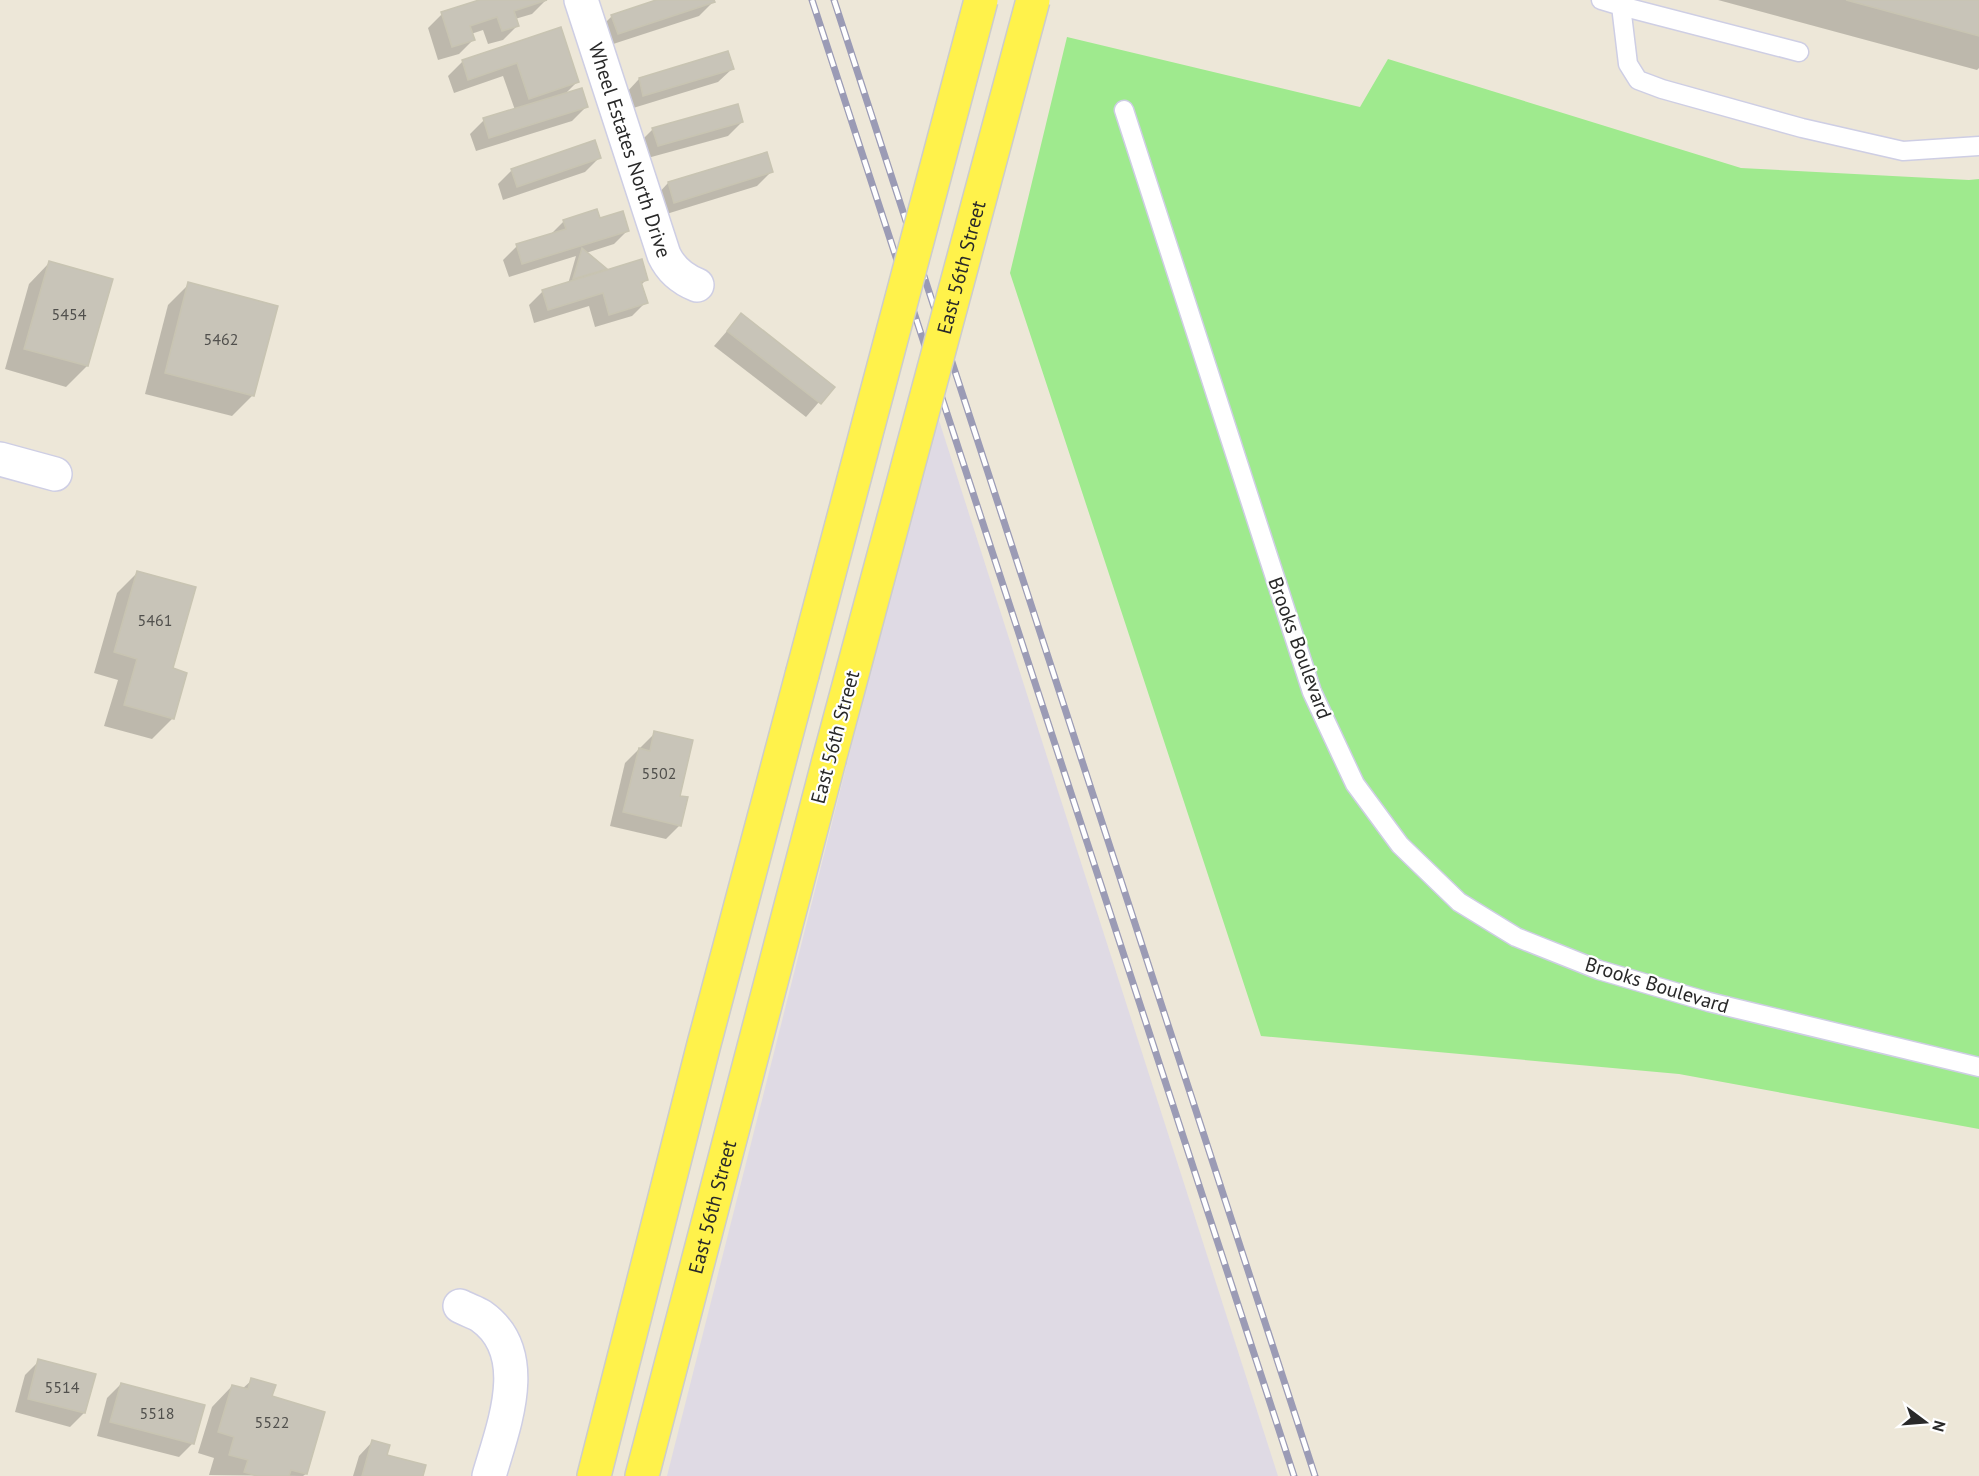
<svg xmlns="http://www.w3.org/2000/svg" width="1979" height="1476" font-family="'PT Sans',sans-serif">
<rect width="100%" height="100%" fill="#ede7d8"/>
<polygon fill="#dfdae4" points="936,411 1278,1476 667,1476"/>
<polygon fill="#9fea8e" points="1067,37 1360,107 1388,59 1741,168 1969,180 1979,179 1979,1129 1679,1074 1261,1036 1010,273"/>
<g fill="#0003">
<polygon points="484,0 546,0 532,14 515,19 517,26 503,40 488,44 483,30 471,34 473,40 459,54 438,60 428,28 442,14"/>
<polygon points="660,0 713,0 713,2 699,16 604,47 598,30 612,16"/>
<polygon points="1718,0 1979,0 1979,68 1977,70"/>
<polygon points="560,29 578,81 564,95 586,107 572,121 476,151 470,134 484,120 515,110 503,76 454,93 448,76 462,62"/>
<polygon points="732,69 718,82 630,109 626,93 639,79"/>
<polygon points="742,122 728,136 644,159 639,143 653,129"/>
<polygon points="594,142 599,158 585,172 503,200 498,184 511,171"/>
<polygon points="771,172 757,186 660,216 655,197 668,183"/>
<polygon points="599,220 628,230 614,244 586,253 604,269 599,274 647,279 641,285 646,302 632,316 595,327 589,306 534,323 529,305 543,291 568,284 576,256 509,277 503,260 517,246 550,235 564,221"/>
<polygon points="49,263 111,280 87,366 66,387 5,369 29,284"/>
<polygon points="189,284 253,395 232,416 145,394 168,305"/>
<polygon points="741,315 832,387 806,417 714,346"/>
<polygon points="138,572 171,669 173,718 152,739 104,726 118,680 94,673 117,593"/>
<polygon points="655,733 678,797 680,825 666,839 610,826 625,763"/>
<polygon points="39,1361 84,1413 70,1427 15,1412 25,1375"/>
<polygon points="252,1380 270,1397 306,1474 303,1476 209,1475 214,1458 198,1453 212,1407 232,1386 242,1389"/>
<polygon points="121,1384 193,1443 179,1457 97,1436 107,1398"/>
<polygon points="372,1442 385,1456 421,1476 353,1476 359,1456"/>
</g>
<g fill="#c8c4b8" stroke="#c8c4b2" stroke-width="1.5">
<polygon points="479,0 547,0 514,11 519,26 502,31 497,17 470,26 475,40 452,47 441,12"/>
<polygon points="656,0 714,0 715,2 618,34 611,15"/>
<polygon points="1846,0 1979,0 1979,36"/>
<polygon points="561,27 579,82 529,99 517,63 468,80 462,60"/>
<polygon points="728,51 734,69 643,96 639,78"/>
<polygon points="582,88 588,107 489,138 483,118"/>
<polygon points="738,104 743,122 658,146 652,128"/>
<polygon points="595,140 601,158 517,187 511,169"/>
<polygon points="767,152 773,172 674,203 668,182"/>
<polygon points="597,209 600,218 623,211 629,231 522,264 516,244 566,229 563,220"/>
<polygon points="582,248 607,269 573,279"/>
<polygon points="642,259 648,280 641,282 648,303 609,315 603,293 548,310 542,290"/>
<polygon points="49,261 113,279 88,366 24,349"/>
<polygon points="188,282 278,306 254,396 165,373"/>
<polygon points="741,313 835,387 821,404 727,331"/>
<polygon points="137,571 196,587 173,668 187,673 174,719 124,705 137,659 114,652"/>
<polygon points="654,731 693,740 680,796 688,797 681,826 623,812 639,748 650,751"/>
<polygon points="38,1359 96,1374 85,1413 28,1399"/>
<polygon points="251,1378 276,1385 272,1396 325,1412 307,1474 291,1470 289,1476 257,1476 244,1472 248,1460 229,1455 234,1437 218,1432 232,1385 248,1389"/>
<polygon points="121,1383 205,1405 194,1444 110,1422"/>
<polygon points="372,1440 390,1445 387,1455 426,1465 423,1476 362,1476"/>
</g>
<g fill="none" stroke-linecap="round" stroke-linejoin="round">
<g stroke="#cecee4" stroke-width="21">
<g id="service">
<polyline points="1601,0 1621,6 1628,64 1638,80 1662,89 1802,128 1903,151 1979,146"/>
<polyline points="1623,0 1621,6 1799,52"/>
<polyline points="1124,110 1312,692 1355,784 1400,845 1459,902 1516,937 1599,970 1709,1002 1979,1067"/>
</g>
</g>
<g stroke="#cecee4" stroke-width="36">
<g id="minor">
<path id="s1" d="M581,0L664,255C671,270 682,279 697,285"/>
<polyline points="0,459 55,474"/>
<path d="M460,1306C467,1310 475,1312 481,1316C534,1353 503,1427 489,1476"/>
</g>
</g>
<g stroke="#ccc" stroke-width="36">
<g id="primary">
<polyline points="594,1476 704,1044 802,675"/>
<path id="s2" d="M642,1476L829,760"/>
</g>
</g>
<use href="#service" stroke="#fff" stroke-width="18"/>
<use href="#minor" stroke="#fff" stroke-width="33"/>
<use href="#primary" stroke="#fff24b" stroke-width="33"/>
<g stroke="#9b9bb5" stroke-width="7">
<g id="rail">
<polyline points="812,0 1294,1476"/>
<polyline points="834,0 1315,1476"/>
</g>
</g>
<use href="#rail" stroke="#fff" stroke-width="4.5" stroke-dasharray="14" stroke-linecap="butt"/>
<g stroke="#ccc" stroke-width="36" stroke-linecap="butt">
<g id="primary-bridge">
<polyline points="802,675 981,0"/>
<path id="s3" d="M829,760L1033,0"/>
</g>
</g>
<use href="#primary-bridge" stroke="#fff24b" stroke-width="33"/>
</g>
<g text-anchor="middle" dominant-baseline="central" stroke-width="4.5" stroke-linejoin="round" paint-order="stroke">
<g font-size="16" fill="#51504d">
<text x="69" y="314">5454</text>
<text x="221" y="339">5462</text>
<text x="155" y="620">5461</text>
<text x="659" y="773">5502</text>
<text x="62" y="1387">5514</text>
<text x="157" y="1413">5518</text>
<text x="272" y="1422">5522</text>
</g>
<g font-size="20" fill="#292929" stroke="#fff">
<text stroke="none"><textPath href="#s1" startOffset="158">Wheel Estates North Drive</textPath></text>
<text stroke="none"><textPath href="#s3" startOffset="510">East 56th Street</textPath></text>
<text transform="translate(1300 648) rotate(70)">Brooks Boulevard</text>
<text transform="translate(835 737) rotate(-75)">East 56th Street</text>
<text transform="translate(1657 985) rotate(17)">Brooks Boulevard</text>
<text stroke="none"><textPath href="#s2" startOffset="278">East 56th Street</textPath></text>
</g>
</g>
<g transform="translate(1925 1422) rotate(106)" stroke="#ffffff" stroke-width="4.5" paint-order="stroke">
<path d="M0-4.5L10 22L0 15L-10 22Z" fill="#292929"/>
<text y="-9" font-size="16" font-weight="bold" text-anchor="middle" fill="#292929">N</text>
</g>
</svg>
